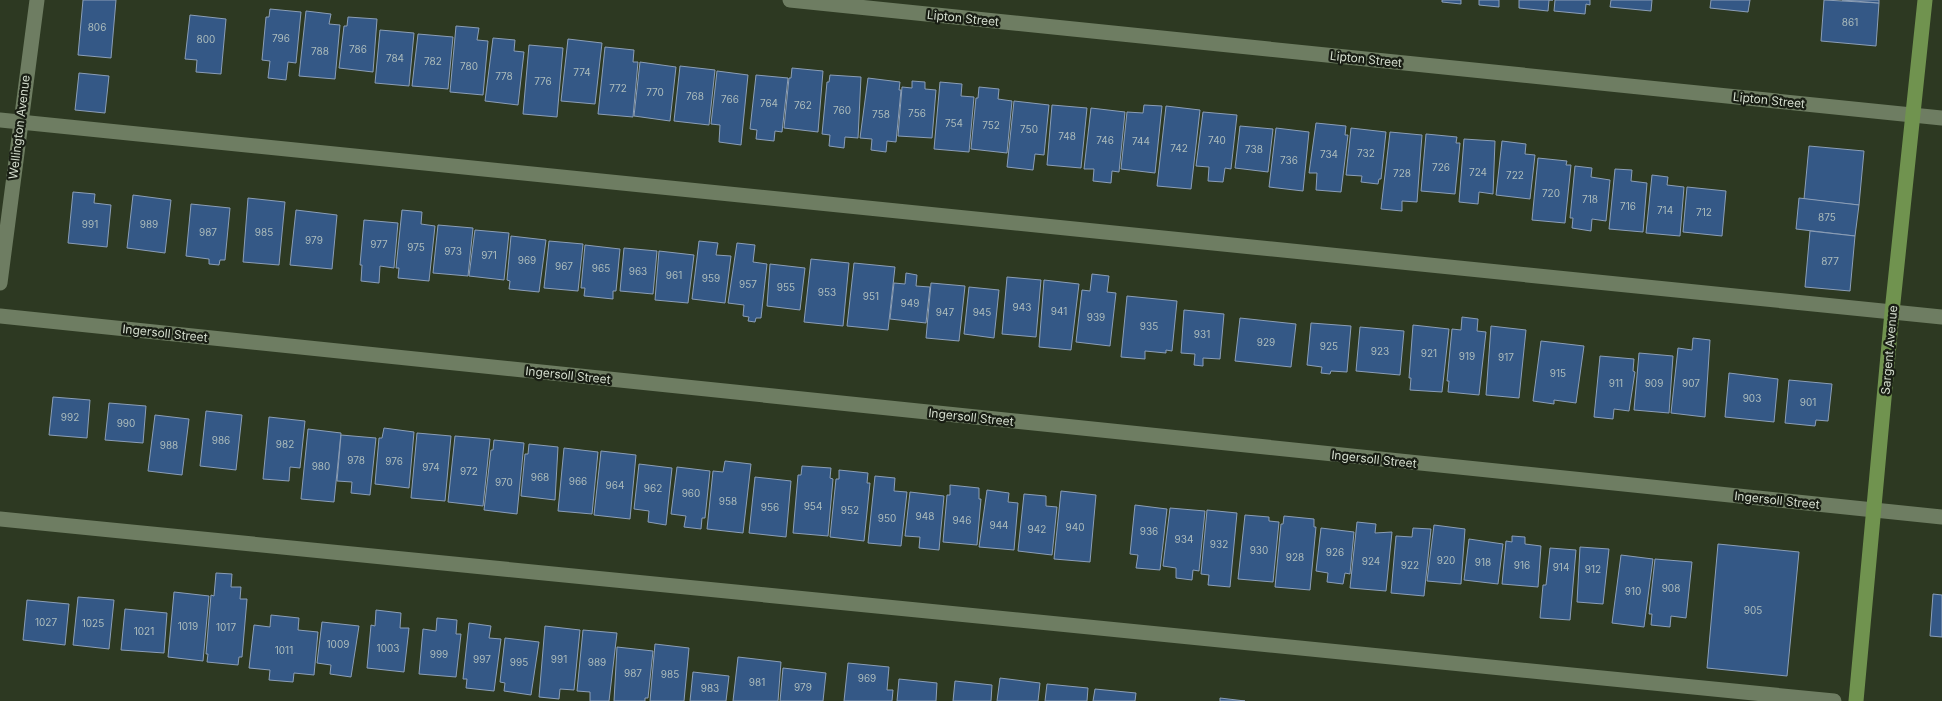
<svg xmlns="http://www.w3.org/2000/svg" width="1942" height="701" font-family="Inter,sans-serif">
<rect width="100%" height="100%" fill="#2d3922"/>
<g fill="#345886" stroke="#8b9eb7">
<polygon points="83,0 116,0 111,58 78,55"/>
<polygon points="1442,0 1461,0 1461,4 1442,2"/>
<polygon points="1479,0 1499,0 1499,7 1479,5"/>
<polygon points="1519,0 1553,0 1549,0 1548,11 1519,8"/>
<polygon points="1555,0 1590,0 1590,5 1586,4 1585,14 1554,11"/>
<polygon points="1611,0 1652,0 1651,11 1610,7"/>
<polygon points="1711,0 1750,0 1748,12 1710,8"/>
<polygon points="1824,0 1879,3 1876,46 1821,41"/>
<polygon points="1842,0 1879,0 1879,3"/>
<polygon points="270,9 301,12 296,63 288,62 286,80 268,78 270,61 262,60 266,17 269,17"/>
<polygon points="306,11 331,14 329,24 340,25 335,79 299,76"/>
<polygon points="190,15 226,19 221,74 196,72 197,60 185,59"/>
<polygon points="348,17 377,19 373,72 339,68 344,26 347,26"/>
<polygon points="456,26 479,28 477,40 488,41 483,95 450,92"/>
<polygon points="380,30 414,33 409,86 375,83"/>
<polygon points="418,34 453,37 448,89 412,86"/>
<polygon points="493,38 515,40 514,51 524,52 518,105 485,101"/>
<polygon points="568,39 602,43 595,104 561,101"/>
<polygon points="529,45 563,48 557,117 523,114"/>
<polygon points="605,47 634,50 633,62 638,62 633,117 598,114"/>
<polygon points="640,62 676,67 670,121 634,116"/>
<polygon points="680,66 715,70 709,125 674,121"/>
<polygon points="792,68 823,71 818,132 784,128 789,78 791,78"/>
<polygon points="717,71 748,75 741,145 719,142 720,125 711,124"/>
<polygon points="79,73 109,76 105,113 75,110"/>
<polygon points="756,75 788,78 782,132 775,131 774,141 756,139 757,130 750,129"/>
<polygon points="830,75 861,77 858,138 845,137 844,148 829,146 830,135 822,134 827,82 829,82"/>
<polygon points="868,78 900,82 899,90 901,90 896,142 887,141 886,152 871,150 872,139 860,138"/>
<polygon points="912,81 925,82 925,89 936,90 932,138 898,136 902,87 912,88"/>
<polygon points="940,82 962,84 961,96 974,97 969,152 934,149"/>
<polygon points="979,87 999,89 998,99 1012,101 1007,153 971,149 976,98 978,98"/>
<polygon points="1014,101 1049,105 1044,155 1035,154 1033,170 1007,167"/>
<polygon points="1052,105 1087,108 1081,168 1047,165"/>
<polygon points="1144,105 1162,106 1155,173 1121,169 1127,112 1143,113"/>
<polygon points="1166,106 1200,110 1191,189 1157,186"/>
<polygon points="1091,108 1125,112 1119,172 1112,171 1111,183 1093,181 1094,169 1084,169"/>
<polygon points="1203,112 1237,115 1231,169 1225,168 1223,182 1208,181 1209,167 1196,166"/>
<polygon points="1316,123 1346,126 1345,135 1348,135 1341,192 1316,190 1317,173 1309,173"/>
<polygon points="1240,126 1273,129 1268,172 1235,168"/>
<polygon points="1276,128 1309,132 1303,191 1269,187"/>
<polygon points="1351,128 1386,132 1381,179 1379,179 1378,184 1361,182 1362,176 1346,175"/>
<polygon points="1390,132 1422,135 1417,202 1402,201 1402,211 1381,209"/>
<polygon points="1426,134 1457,137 1456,143 1460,143 1455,194 1421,191"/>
<polygon points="1464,139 1495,141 1493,194 1479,192 1478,204 1459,202"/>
<polygon points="1502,141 1526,144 1525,154 1535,155 1530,199 1496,195"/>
<polygon points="1809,146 1864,151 1859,205 1804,199"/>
<polygon points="1538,158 1567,161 1566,165 1571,165 1565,223 1532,220"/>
<polygon points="1575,166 1592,168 1591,177 1610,180 1606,221 1592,219 1591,231 1572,228 1573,218 1570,218"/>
<polygon points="1615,169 1632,170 1631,181 1647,183 1643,232 1609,229"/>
<polygon points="1652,175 1668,177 1667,185 1684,187 1680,236 1646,233"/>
<polygon points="1687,187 1726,191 1722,236 1683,232"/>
<polygon points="73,192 95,194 94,203 111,205 107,247 68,243"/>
<polygon points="133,195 171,200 165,253 127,248"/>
<polygon points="248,198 285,202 279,265 243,262"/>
<polygon points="1799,198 1859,205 1855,236 1796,229"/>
<polygon points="191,204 230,208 225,260 220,260 219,265 209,264 209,259 186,256"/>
<polygon points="296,210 337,215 332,269 290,265"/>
<polygon points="402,210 422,212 421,224 435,226 429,281 398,278 399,268 396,268"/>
<polygon points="364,220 398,223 394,268 380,266 379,283 361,281 362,265 360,265"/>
<polygon points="438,225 473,228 468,276 433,273"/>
<polygon points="475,230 509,233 504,280 469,276"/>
<polygon points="1810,231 1855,236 1850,291 1805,287"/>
<polygon points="511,236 546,240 539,292 509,289 510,281 507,280"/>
<polygon points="549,241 583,244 578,291 544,288"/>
<polygon points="699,241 718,243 716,255 731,256 725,303 692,299"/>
<polygon points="737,243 755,245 753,262 767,264 761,318 756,318 755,322 748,321 749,317 743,316 744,305 728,303"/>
<polygon points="585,245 620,249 616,291 613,291 613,299 584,296 585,288 581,288"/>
<polygon points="624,248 657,251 653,294 620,291"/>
<polygon points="659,251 694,255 688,303 655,300"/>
<polygon points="811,259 849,263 843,326 804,322"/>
<polygon points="854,263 895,267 888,330 847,326"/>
<polygon points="770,264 805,268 800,310 767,306"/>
<polygon points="906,273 917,275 916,286 930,287 926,323 890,319 894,283 905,284"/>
<polygon points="1092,274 1109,276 1107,292 1116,293 1110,346 1076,342 1082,290 1090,291"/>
<polygon points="1007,277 1041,280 1036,337 1002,334"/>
<polygon points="1044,280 1079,284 1071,350 1039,347"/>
<polygon points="931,283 965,286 959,341 926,338"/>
<polygon points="969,287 999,290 994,338 964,334"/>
<polygon points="1127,296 1177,301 1172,351 1166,350 1166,353 1145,351 1145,359 1121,357"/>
<polygon points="1184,310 1224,314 1220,359 1203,358 1203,366 1194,365 1195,354 1181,353"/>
<polygon points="1462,317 1478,319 1477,331 1486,332 1479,395 1448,392 1449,381 1447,381 1452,329 1461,330"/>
<polygon points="1240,318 1296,324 1291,367 1235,361"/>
<polygon points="1311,323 1351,326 1347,372 1331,371 1330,374 1321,373 1322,367 1307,365"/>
<polygon points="1413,325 1449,329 1442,392 1410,390 1411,378 1409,378"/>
<polygon points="1491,326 1526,330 1519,398 1486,395"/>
<polygon points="1360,327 1404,331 1400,375 1356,371"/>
<polygon points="1693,338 1710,340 1705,417 1671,413 1678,348 1692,350"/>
<polygon points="1541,341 1584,346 1576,403 1554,400 1554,404 1533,401"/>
<polygon points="1639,353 1673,356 1669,413 1634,410"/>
<polygon points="1600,356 1634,359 1633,371 1635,372 1629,411 1614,409 1613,419 1594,417"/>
<polygon points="1729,373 1778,379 1774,422 1725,417"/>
<polygon points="1789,380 1832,384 1828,421 1816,420 1815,426 1785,423"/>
<polygon points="53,397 90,400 87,438 49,435"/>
<polygon points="109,403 146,406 143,443 105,440"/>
<polygon points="206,411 242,415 236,470 200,466"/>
<polygon points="155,415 189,419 182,475 148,471"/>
<polygon points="269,417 305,421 300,468 290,467 289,481 263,479"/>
<polygon points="384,428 414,432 409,488 375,484 379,438 382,438"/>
<polygon points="308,429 341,433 334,502 301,499"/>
<polygon points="417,433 451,436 445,501 411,498"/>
<polygon points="341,435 376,438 370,495 351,493 352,482 337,481"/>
<polygon points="455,436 490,439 483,506 448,502"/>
<polygon points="494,440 524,443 517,514 484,510 491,450 493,450"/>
<polygon points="529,444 558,447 555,500 521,496 525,454 528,454"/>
<polygon points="564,448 598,452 592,514 558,511"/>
<polygon points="601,451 636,455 630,519 594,515"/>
<polygon points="725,461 751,464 743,533 707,529 713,471 723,472"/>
<polygon points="639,464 672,468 666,525 648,522 649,511 634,509"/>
<polygon points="802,466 831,468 830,478 833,479 828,536 793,533 798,475 801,475"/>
<polygon points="677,467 710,471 705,518 702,518 701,529 684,527 686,516 671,514"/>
<polygon points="839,470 868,473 867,483 870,483 864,541 830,537 836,479 839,479"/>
<polygon points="875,476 895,478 894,491 907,492 901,546 868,543"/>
<polygon points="755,477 791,481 786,537 749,533"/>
<polygon points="950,485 979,488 979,499 981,499 977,545 943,542 947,495 950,495"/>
<polygon points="987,490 1009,493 1008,502 1018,503 1014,550 979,547"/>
<polygon points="1061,491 1096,495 1090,562 1054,559"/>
<polygon points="910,492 944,496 939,550 919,548 920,537 905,536"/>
<polygon points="1024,494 1046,496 1046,506 1057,507 1052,555 1018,551"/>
<polygon points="1135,505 1167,509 1160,570 1136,568 1138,555 1130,554"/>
<polygon points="1170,508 1205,511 1199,571 1193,570 1192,580 1176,578 1176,568 1163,566"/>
<polygon points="1207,510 1237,513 1230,587 1208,585 1209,575 1201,574"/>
<polygon points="1245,515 1269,517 1269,521 1279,522 1273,582 1238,579"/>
<polygon points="1284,516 1314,519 1314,527 1316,527 1310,590 1275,587 1281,524 1283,524"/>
<polygon points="1357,522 1376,524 1375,533 1392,532 1386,591 1350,588"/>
<polygon points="1434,525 1465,529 1461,584 1427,581"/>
<polygon points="1321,528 1354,532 1350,574 1345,573 1343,584 1327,582 1328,573 1316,571"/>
<polygon points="1413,528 1431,529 1424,596 1391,593 1396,536 1412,537"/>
<polygon points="1512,536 1525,537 1525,544 1541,546 1538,587 1502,584 1506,541 1512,542"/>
<polygon points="1469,539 1503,544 1498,584 1464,580"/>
<polygon points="1718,544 1799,552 1787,676 1707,668"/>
<polygon points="1580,547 1609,549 1603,604 1577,602"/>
<polygon points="1550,548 1576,550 1570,620 1540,618 1543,585 1546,585"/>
<polygon points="1621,555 1653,559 1644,627 1612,623"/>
<polygon points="1655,559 1692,562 1686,618 1671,616 1670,627 1651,625 1652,614 1649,614"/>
<polygon points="216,573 232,574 231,587 241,587 240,599 247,599 242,657 239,657 238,665 207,662 208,654 206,654 211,595 214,596"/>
<polygon points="174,592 209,596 203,661 168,657"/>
<polygon points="1933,594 1942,595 1942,637 1930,636"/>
<polygon points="78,597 114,600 109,649 73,645"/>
<polygon points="27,600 69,604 65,645 23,640"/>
<polygon points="125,609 167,613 164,653 121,650"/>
<polygon points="376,610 401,613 400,628 409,628 404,672 367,668 371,625 375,626"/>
<polygon points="271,615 299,618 298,630 318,632 314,675 294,673 293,682 269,680 270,670 249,668 254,625 270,627"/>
<polygon points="437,618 457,620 456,634 461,634 456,677 419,674 423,629 436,631"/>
<polygon points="322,622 359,626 351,677 330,674 331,665 317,663"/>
<polygon points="469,623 491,626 489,638 501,639 494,691 466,688 467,679 463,679"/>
<polygon points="545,626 580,630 574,690 560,689 559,699 539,697"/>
<polygon points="583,630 617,633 609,701 590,701 590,692 577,691"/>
<polygon points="505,638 539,642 531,695 504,691 505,683 500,682"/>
<polygon points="655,644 689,648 684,701 650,701"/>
<polygon points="617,647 653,651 648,698 645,698 645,701 614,701"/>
<polygon points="738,657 781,662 778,701 733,701"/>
<polygon points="848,663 889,667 887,690 893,690 892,701 844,701"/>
<polygon points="783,668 826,673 823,701 780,701"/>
<polygon points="693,672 729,676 726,701 690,701"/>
<polygon points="1000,678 1040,683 1038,701 997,701"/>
<polygon points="899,679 937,683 936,701 897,701"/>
<polygon points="955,681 992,685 991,701 953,701"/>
<polygon points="1047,684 1088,688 1087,701 1045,701"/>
<polygon points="1095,689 1136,693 1135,701 1093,701"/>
<polygon points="1220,698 1245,701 1220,701"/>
</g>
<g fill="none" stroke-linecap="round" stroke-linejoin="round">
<g stroke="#6e7d62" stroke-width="15">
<polyline points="790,0 1942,118"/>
<polyline points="0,120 1942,317"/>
<polyline points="0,283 37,0"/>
<polyline points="0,316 1942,517"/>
<polyline points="0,519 1834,701"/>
</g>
<polyline stroke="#70934f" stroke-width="15" points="1856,701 1892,312 1925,0"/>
</g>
<g text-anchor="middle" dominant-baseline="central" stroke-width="4.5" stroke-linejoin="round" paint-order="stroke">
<g font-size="10" fill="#acbcbc">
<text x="1850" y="22">861</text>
<text x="97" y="27">806</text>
<text x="281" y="38">796</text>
<text x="206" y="39">800</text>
<text x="358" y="49">786</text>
<text x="320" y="51">788</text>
<text x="395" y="58">784</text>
<text x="433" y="61">782</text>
<text x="469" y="66">780</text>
<text x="582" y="72">774</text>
<text x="504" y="76">778</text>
<text x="543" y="81">776</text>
<text x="618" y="88">772</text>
<text x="655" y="92">770</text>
<text x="695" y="96">768</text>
<text x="730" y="99">766</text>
<text x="769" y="103">764</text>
<text x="803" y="105">762</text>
<text x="842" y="110">760</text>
<text x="917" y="113">756</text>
<text x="881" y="114">758</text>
<text x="954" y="123">754</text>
<text x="991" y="125">752</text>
<text x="1029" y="129">750</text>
<text x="1067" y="136">748</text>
<text x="1105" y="140">746</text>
<text x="1217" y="140">740</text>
<text x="1141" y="141">744</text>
<text x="1179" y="148">742</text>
<text x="1254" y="149">738</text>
<text x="1366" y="153">732</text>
<text x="1329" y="154">734</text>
<text x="1289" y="160">736</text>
<text x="1441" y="167">726</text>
<text x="1478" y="172">724</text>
<text x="1402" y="173">728</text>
<text x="1515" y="175">722</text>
<text x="1551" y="193">720</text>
<text x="1590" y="199">718</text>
<text x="1628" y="206">716</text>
<text x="1665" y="210">714</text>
<text x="1704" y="212">712</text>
<text x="1827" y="217">875</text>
<text x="90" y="224">991</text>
<text x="149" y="224">989</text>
<text x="208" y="232">987</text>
<text x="264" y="232">985</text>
<text x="314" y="240">979</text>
<text x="379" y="244">977</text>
<text x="416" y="247">975</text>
<text x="453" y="251">973</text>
<text x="489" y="255">971</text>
<text x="527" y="260">969</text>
<text x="1830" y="261">877</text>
<text x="564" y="266">967</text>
<text x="601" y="268">965</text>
<text x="638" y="271">963</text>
<text x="674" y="275">961</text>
<text x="711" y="278">959</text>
<text x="748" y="284">957</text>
<text x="786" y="287">955</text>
<text x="827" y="292">953</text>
<text x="871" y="296">951</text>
<text x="910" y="303">949</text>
<text x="1022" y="307">943</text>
<text x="1059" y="311">941</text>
<text x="945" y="312">947</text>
<text x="982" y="312">945</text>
<text x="1096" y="317">939</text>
<text x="1149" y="326">935</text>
<text x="1202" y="334">931</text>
<text x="1266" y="342">929</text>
<text x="1329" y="346">925</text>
<text x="1380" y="351">923</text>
<text x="1429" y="353">921</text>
<text x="1467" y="356">919</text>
<text x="1506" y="357">917</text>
<text x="1558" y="373">915</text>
<text x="1616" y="383">911</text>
<text x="1654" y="383">909</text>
<text x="1691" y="383">907</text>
<text x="1752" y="398">903</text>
<text x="1808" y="402">901</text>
<text x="70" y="417">992</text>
<text x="126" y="423">990</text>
<text x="221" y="440">986</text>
<text x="285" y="444">982</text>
<text x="169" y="445">988</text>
<text x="356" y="460">978</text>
<text x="394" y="461">976</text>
<text x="321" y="466">980</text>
<text x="431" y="467">974</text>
<text x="469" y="471">972</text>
<text x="540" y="477">968</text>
<text x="578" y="481">966</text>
<text x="504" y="482">970</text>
<text x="615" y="485">964</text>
<text x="653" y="488">962</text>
<text x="691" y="493">960</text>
<text x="728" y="501">958</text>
<text x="813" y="506">954</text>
<text x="770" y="507">956</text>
<text x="850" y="510">952</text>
<text x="925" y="516">948</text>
<text x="887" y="518">950</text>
<text x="962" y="520">946</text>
<text x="999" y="525">944</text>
<text x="1075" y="527">940</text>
<text x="1037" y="529">942</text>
<text x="1149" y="531">936</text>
<text x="1184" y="539">934</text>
<text x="1219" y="544">932</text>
<text x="1259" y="550">930</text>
<text x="1335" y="552">926</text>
<text x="1295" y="557">928</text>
<text x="1446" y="560">920</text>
<text x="1371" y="561">924</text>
<text x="1483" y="562">918</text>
<text x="1410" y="565">922</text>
<text x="1522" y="565">916</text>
<text x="1561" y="567">914</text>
<text x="1593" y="569">912</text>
<text x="1671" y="588">908</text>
<text x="1633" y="591">910</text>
<text x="1753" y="610">905</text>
<text x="46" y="622">1027</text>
<text x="93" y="623">1025</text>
<text x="188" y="626">1019</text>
<text x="226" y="627">1017</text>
<text x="144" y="631">1021</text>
<text x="338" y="644">1009</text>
<text x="388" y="648">1003</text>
<text x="284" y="650">1011</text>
<text x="439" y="654">999</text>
<text x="482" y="659">997</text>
<text x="559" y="659">991</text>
<text x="519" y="662">995</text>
<text x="597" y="662">989</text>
<text x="633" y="673">987</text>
<text x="670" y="674">985</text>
<text x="867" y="678">969</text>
<text x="757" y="682">981</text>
<text x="803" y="687">979</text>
<text x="710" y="688">983</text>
</g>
<g font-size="12" fill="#d4ddce" stroke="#191e14">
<text transform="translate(963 18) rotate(6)">Lipton Street</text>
<text transform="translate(1366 59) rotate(6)">Lipton Street</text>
<text transform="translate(1769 100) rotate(6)">Lipton Street</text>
<text transform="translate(19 127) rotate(-83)">Wellington Avenue</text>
<text transform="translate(165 333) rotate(6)">Ingersoll Street</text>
<text transform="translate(1889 350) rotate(-85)">Sargent Avenue</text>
<text transform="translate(568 375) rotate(6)">Ingersoll Street</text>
<text transform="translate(971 417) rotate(6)">Ingersoll Street</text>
<text transform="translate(1374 459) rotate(6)">Ingersoll Street</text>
<text transform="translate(1777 500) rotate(6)">Ingersoll Street</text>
</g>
</g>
</svg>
